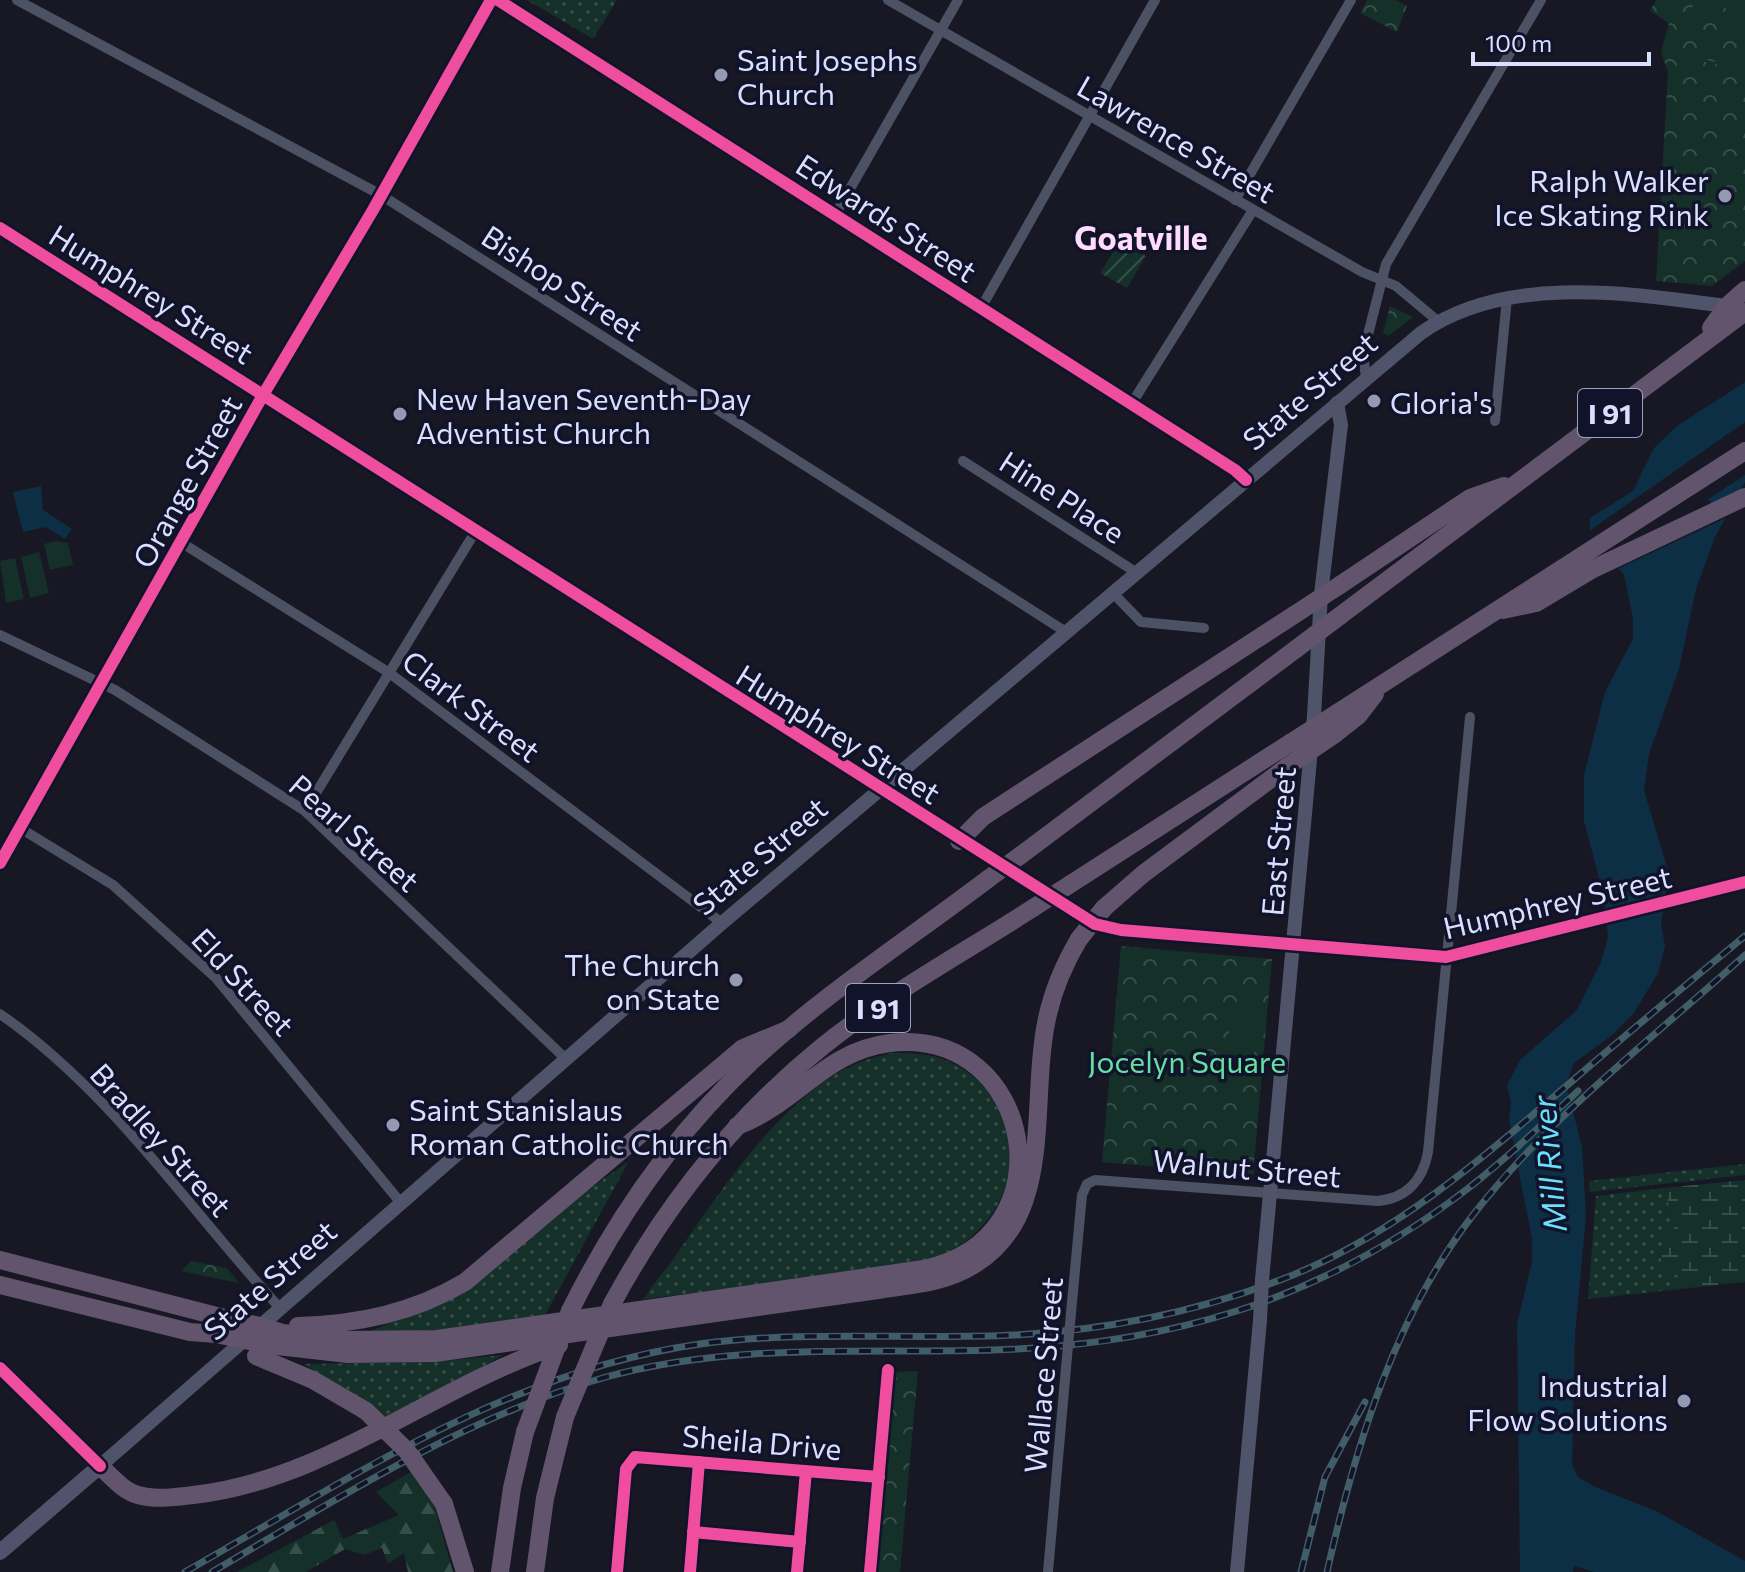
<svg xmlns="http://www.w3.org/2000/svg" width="1745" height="1572" font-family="Commissioner,sans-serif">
<defs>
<pattern id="grass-dots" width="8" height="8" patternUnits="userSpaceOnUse" patternTransform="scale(2)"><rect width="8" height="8" fill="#143029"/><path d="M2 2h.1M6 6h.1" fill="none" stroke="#364e49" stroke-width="1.8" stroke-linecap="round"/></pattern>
<pattern id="forest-firs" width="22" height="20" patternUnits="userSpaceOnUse" patternTransform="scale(2)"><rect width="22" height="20" fill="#143029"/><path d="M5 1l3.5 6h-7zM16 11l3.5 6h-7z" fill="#364e49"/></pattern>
<pattern id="wetland-marsh" width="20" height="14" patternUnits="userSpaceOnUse" patternTransform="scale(2)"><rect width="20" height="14" fill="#143029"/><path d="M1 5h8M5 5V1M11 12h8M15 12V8" fill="none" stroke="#364e49"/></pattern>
<pattern id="park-crowns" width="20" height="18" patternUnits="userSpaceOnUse" patternTransform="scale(2)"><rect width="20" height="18" fill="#143029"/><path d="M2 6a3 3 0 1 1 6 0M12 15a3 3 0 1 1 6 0" fill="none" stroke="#364e49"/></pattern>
<pattern id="garden-furrows" width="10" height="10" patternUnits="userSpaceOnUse" patternTransform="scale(2)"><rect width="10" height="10" fill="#143029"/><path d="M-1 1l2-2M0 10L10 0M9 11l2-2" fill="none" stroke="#364e49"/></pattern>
</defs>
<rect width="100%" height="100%" fill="#171824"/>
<g fill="url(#grass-dots)">
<polygon points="527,0 617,0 593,39"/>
<path d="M891,1053C912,1053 931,1053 950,1062C1013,1091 1030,1176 983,1225C971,1237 961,1248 945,1254C916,1266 879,1267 849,1272C781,1282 713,1291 644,1299C652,1284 660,1277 669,1265C714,1201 766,1118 834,1075C852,1064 871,1058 891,1053Z"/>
<polygon points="629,1161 544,1317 441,1330 371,1331 414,1313"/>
<polygon points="1745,1164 1745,1175 1590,1192 1589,1181"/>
<polygon points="1664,1188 1675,1228 1681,1289 1588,1299 1596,1196"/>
<polygon points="503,1355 390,1420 304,1364 431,1362"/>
</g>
<polygon fill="url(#forest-firs)" points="411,1472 435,1508 453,1572 408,1572 404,1553 388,1564 382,1548 364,1555 345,1549 306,1572 237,1572 334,1520 343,1539 399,1515 376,1492"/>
<polygon fill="url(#wetland-marsh)" points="1745,1180 1745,1282 1681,1289 1679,1276 1660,1268 1664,1234 1675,1228 1664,1188"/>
<g fill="url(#park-crowns)">
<polygon points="1367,0 1396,0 1407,6 1397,32 1360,13"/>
<polygon points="1656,0 1745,0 1745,261 1712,286 1656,281 1668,72 1661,52 1669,23 1650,11"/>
<polygon points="1390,306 1413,317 1388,336 1383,333"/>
<polygon points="1121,946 1272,959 1253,1175 1102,1162"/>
<polygon points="191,1261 227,1268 239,1283 181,1271"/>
<polygon points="918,1371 900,1572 878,1572 896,1372"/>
</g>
<polygon fill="url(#garden-furrows)" points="1120,241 1146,256 1127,288 1100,273"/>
<g fill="#143029" fill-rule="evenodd">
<path d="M1695,0H1745V70L1675,56ZM1719,6L1730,9C1745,30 1744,49 1720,63L1685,55L1682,49L1694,14Z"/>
<polygon points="56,541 68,543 73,565 50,570 44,544"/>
<polygon points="39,552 49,593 30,598 21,557"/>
<polygon points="15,558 24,599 6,603 0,561"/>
<polygon points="1231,1009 1258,1012 1254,1058 1227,1056"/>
</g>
<g fill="#0c2f45">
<polygon points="1745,382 1745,482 1715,537 1696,589 1679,669 1649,754 1644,790 1669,874 1661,924 1665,946 1658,973 1634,1013 1611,1036 1574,1063 1566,1084 1582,1147 1586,1216 1575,1335 1572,1464 1578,1477 1595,1487 1656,1511 1745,1561 1745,1572 1594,1572 1574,1566 1573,1572 1520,1572 1517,1324 1532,1262 1532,1239 1509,1120 1511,1102 1507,1086 1520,1060 1577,1010 1601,962 1608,937 1603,893 1584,821 1584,775 1605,692 1633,639 1633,618 1624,575 1590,532 1590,518 1633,491 1654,448 1677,426"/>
<polygon points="41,486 43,510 72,529 65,539 46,527 23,532 13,492"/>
</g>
<polygon fill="#171824" points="1745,422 1745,475 1708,499 1713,505 1742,491 1730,516 1615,570 1586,533"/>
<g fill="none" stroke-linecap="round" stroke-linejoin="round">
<g stroke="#4c5164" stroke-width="10">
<polyline points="17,0 381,195 1066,632"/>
<polyline points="888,0 1362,272 1396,286 1439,322"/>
<polyline points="1235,200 1351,0"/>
<polyline points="835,215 958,0"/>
<polyline points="981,308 1155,0"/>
<polyline points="1366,378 1363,354 1386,264 1541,0"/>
<polyline points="1132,403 1253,210"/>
<polyline points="1495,421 1507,298"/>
<polyline points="963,461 1137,573"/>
<polyline points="182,543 388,672 722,923"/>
<polyline points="1113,593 1141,622 1204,628"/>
<polyline points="0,635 115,690 305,811 565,1058"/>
<polyline points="305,811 475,532"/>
<polyline points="20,828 113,885 216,978 401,1203"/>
<path d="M0,1014C111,1091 188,1208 279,1307"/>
<path d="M1071,1313L1082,1195L1087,1184L1095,1180L1378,1201C1407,1198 1423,1180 1428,1152L1470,717"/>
<polyline points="693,1532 800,1542"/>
<polyline points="617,1572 626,1469 635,1457 879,1477"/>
<polyline points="690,1572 699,1462"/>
<polyline points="797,1572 806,1471"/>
<polyline points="870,1572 888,1370"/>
<polyline points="1048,1572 1066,1368"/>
</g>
<g stroke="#4c5164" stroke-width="12">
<polyline points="498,0 1235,470 1246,480"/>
<polyline points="0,228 1095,924 1121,930 1446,957 1745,882"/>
</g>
<g stroke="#4f546a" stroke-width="14">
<polyline points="0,863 263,395 373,210 491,0"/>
<polyline points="1262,1280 1314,716 1321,594 1341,425 1337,403"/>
<path d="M100,1466L722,923L1421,333C1508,272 1635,294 1733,307"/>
<polyline points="1237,1572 1260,1320"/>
</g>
<polyline stroke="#53516b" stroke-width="16" points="0,1368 100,1466 0,1552"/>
<g stroke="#63546e" stroke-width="18">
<polyline points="1340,585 1470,498 1504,486"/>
<polyline points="1503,610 1536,603 1593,569 1745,497"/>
<polyline points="1341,615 1745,312"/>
<polyline points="1337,713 1745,451"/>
<polyline points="1335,734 1358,716 1375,694"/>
<polyline points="959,841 983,817 1294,615"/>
<polyline points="1021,855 1296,649"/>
<polyline points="1069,885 1290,743"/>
<polyline points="1104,908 1143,874 1288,766"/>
<polyline points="0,1260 232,1320"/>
<polyline points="0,1285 190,1332 216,1334"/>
<path d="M612,1304C666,1204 734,1118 823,1046C888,994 963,953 1033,908"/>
<path d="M570,1311C616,1218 676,1132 752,1061C824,994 909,939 988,879"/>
<path d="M298,1326C358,1324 413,1313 465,1282L743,1048L789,1029"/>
<path d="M264,1327L283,1333L342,1340L437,1339L924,1269C1072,1238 1035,1027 890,1043C824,1051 797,1104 737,1126"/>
<path d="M269,1345L348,1354L435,1353L878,1290C904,1286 932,1284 956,1274C1052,1234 1032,1126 1043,1043C1047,1005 1060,971 1079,939"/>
<polyline points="256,1356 313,1380 366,1411"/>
<path d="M100,1466C111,1476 123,1491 138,1495C155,1500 175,1497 193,1495C327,1480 433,1387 559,1345"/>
<polyline points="444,1504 465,1572"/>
<polyline points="500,1572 512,1488 525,1432"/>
<polyline points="535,1572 545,1498 565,1417"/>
</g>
<g stroke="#415d65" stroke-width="7">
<g id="rail">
<path d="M185,1572C349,1479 509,1371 700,1344C803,1330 909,1340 1014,1335C1111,1330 1203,1311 1293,1275C1400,1231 1485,1156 1571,1082C1629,1032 1687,984 1745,936"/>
<path d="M212,1572C337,1499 466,1416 606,1377C733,1342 864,1354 993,1350C1166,1345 1314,1302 1454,1199C1498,1167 1538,1128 1578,1091"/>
<polyline points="1301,1572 1325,1477 1365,1402"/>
<path d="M1327,1572C1355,1448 1394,1317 1473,1215C1549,1117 1653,1038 1745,955"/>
</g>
</g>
<use href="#rail" stroke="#11132a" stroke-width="4" stroke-dasharray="12" stroke-linecap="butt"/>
<polyline stroke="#4c5164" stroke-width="10" points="1066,1368 1071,1313"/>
<polyline stroke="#4f546a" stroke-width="14" points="1260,1320 1262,1280"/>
<g stroke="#63546e" stroke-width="18">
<polyline points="1711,328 1726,307 1745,290"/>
<polyline points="1294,615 1340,585"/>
<polyline points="1296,649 1341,615"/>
<polyline points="1290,743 1337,713"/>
<polyline points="1288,766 1335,734"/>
<polyline points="988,879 1021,855"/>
<polyline points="1033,908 1069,885"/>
<polyline points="1079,939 1104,908"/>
<polyline points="232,1320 264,1327"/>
<polyline points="216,1334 269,1345"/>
<polyline points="366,1411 407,1451 444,1504"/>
<polyline points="565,1417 612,1304"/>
<polyline points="525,1432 570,1311"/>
</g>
<g stroke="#11132a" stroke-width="17">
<g id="cycleway">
<polyline points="498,0 1235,470 1246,480"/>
<polyline points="0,228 1095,924 1121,930 1446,957 1745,882"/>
<polyline points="0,863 263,395 373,210 491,0"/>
<polyline points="0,1368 100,1466"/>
<polyline points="693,1532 800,1542"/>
<polyline points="617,1572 626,1469 635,1457 879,1477"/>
<polyline points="690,1572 699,1462"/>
<polyline points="797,1572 806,1471"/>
<polyline points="870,1572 888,1370"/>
</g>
</g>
<use href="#cycleway" stroke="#ef4d9e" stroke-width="12"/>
</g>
<g fill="#9699b2" stroke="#11132a" stroke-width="3">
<circle cx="721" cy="75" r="8"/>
<circle cx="1725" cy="196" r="8"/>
<circle cx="1374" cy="401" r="8"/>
<circle cx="400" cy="414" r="8"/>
<circle cx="736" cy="980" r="8"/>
<circle cx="393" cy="1125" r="8"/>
<circle cx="1684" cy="1401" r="8"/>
</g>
<g text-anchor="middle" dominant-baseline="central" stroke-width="7" stroke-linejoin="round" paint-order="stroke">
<g fill="#11132a" stroke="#9ea2bf" stroke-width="2">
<rect x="1578" y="389" width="64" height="48" rx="6"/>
<rect x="846" y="984" width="64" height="48" rx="6"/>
</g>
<g font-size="28" font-weight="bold" fill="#dadfff">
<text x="1610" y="413">I 91</text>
<text x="878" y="1008">I 91</text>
</g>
<g font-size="30" fill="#dadfff" stroke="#11132a" text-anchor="start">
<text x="737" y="58">Saint Josephs<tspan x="737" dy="34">Church</tspan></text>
<text x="1709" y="179" text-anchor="end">Ralph Walker<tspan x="1709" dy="34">Ice Skating Rink</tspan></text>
<text x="416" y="397">New Haven Seventh-Day<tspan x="416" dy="34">Adventist Church</tspan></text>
<text x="1390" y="401">Gloria's</text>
<text x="720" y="963" text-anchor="end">The Church<tspan x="720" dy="34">on State</tspan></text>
<text x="409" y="1108">Saint Stanislaus<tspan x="409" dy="34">Roman Catholic Church</tspan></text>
<text x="1668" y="1384" text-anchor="end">Industrial<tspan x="1668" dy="34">Flow Solutions</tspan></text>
</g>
<g font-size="30" fill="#dadfff" stroke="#11132a">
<text transform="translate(1177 138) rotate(30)">Lawrence Street</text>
<text transform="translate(887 217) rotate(33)">Edwards Street</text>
<text transform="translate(563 282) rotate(33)">Bishop Street</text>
<text transform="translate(152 293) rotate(32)">Humphrey Street</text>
<text transform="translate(1309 390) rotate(-40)">State Street</text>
<text transform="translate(186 481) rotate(-61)">Orange Street</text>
<text transform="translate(1063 496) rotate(33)">Hine Place</text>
<text transform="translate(472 705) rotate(37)">Clark Street</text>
<text transform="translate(839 733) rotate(32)">Humphrey Street</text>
<text transform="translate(355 832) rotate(41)">Pearl Street</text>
<text transform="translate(1277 841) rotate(-85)">East Street</text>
<text transform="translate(759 855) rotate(-40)">State Street</text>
<text transform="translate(1557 901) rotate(-13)">Humphrey Street</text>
<text transform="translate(244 981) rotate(47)">Eld Street</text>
<text transform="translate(162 1139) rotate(48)">Bradley Street</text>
<text transform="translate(1247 1167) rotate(5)">Walnut Street</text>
<text transform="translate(269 1279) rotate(-41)">State Street</text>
<text transform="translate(1042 1375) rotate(-85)">Wallace Street</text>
<text transform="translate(762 1441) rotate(5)">Sheila Drive</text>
</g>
<g font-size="30" fill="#65e0a2" stroke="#11132a">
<text x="1187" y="1060">Jocelyn Square</text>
</g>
<g font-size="32" font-weight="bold" fill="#ffdcfb" stroke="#11132a">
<text x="1141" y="237">Goatville</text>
</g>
<g font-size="32" font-style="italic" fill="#69defe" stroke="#11132a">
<text transform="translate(1548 1164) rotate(-95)">Mill River</text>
</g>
</g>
<path d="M1473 52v12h176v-12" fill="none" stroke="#dadfff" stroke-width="4"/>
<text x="1485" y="52" font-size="24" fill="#dadfff" stroke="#11132a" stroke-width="6" paint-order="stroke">100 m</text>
</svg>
